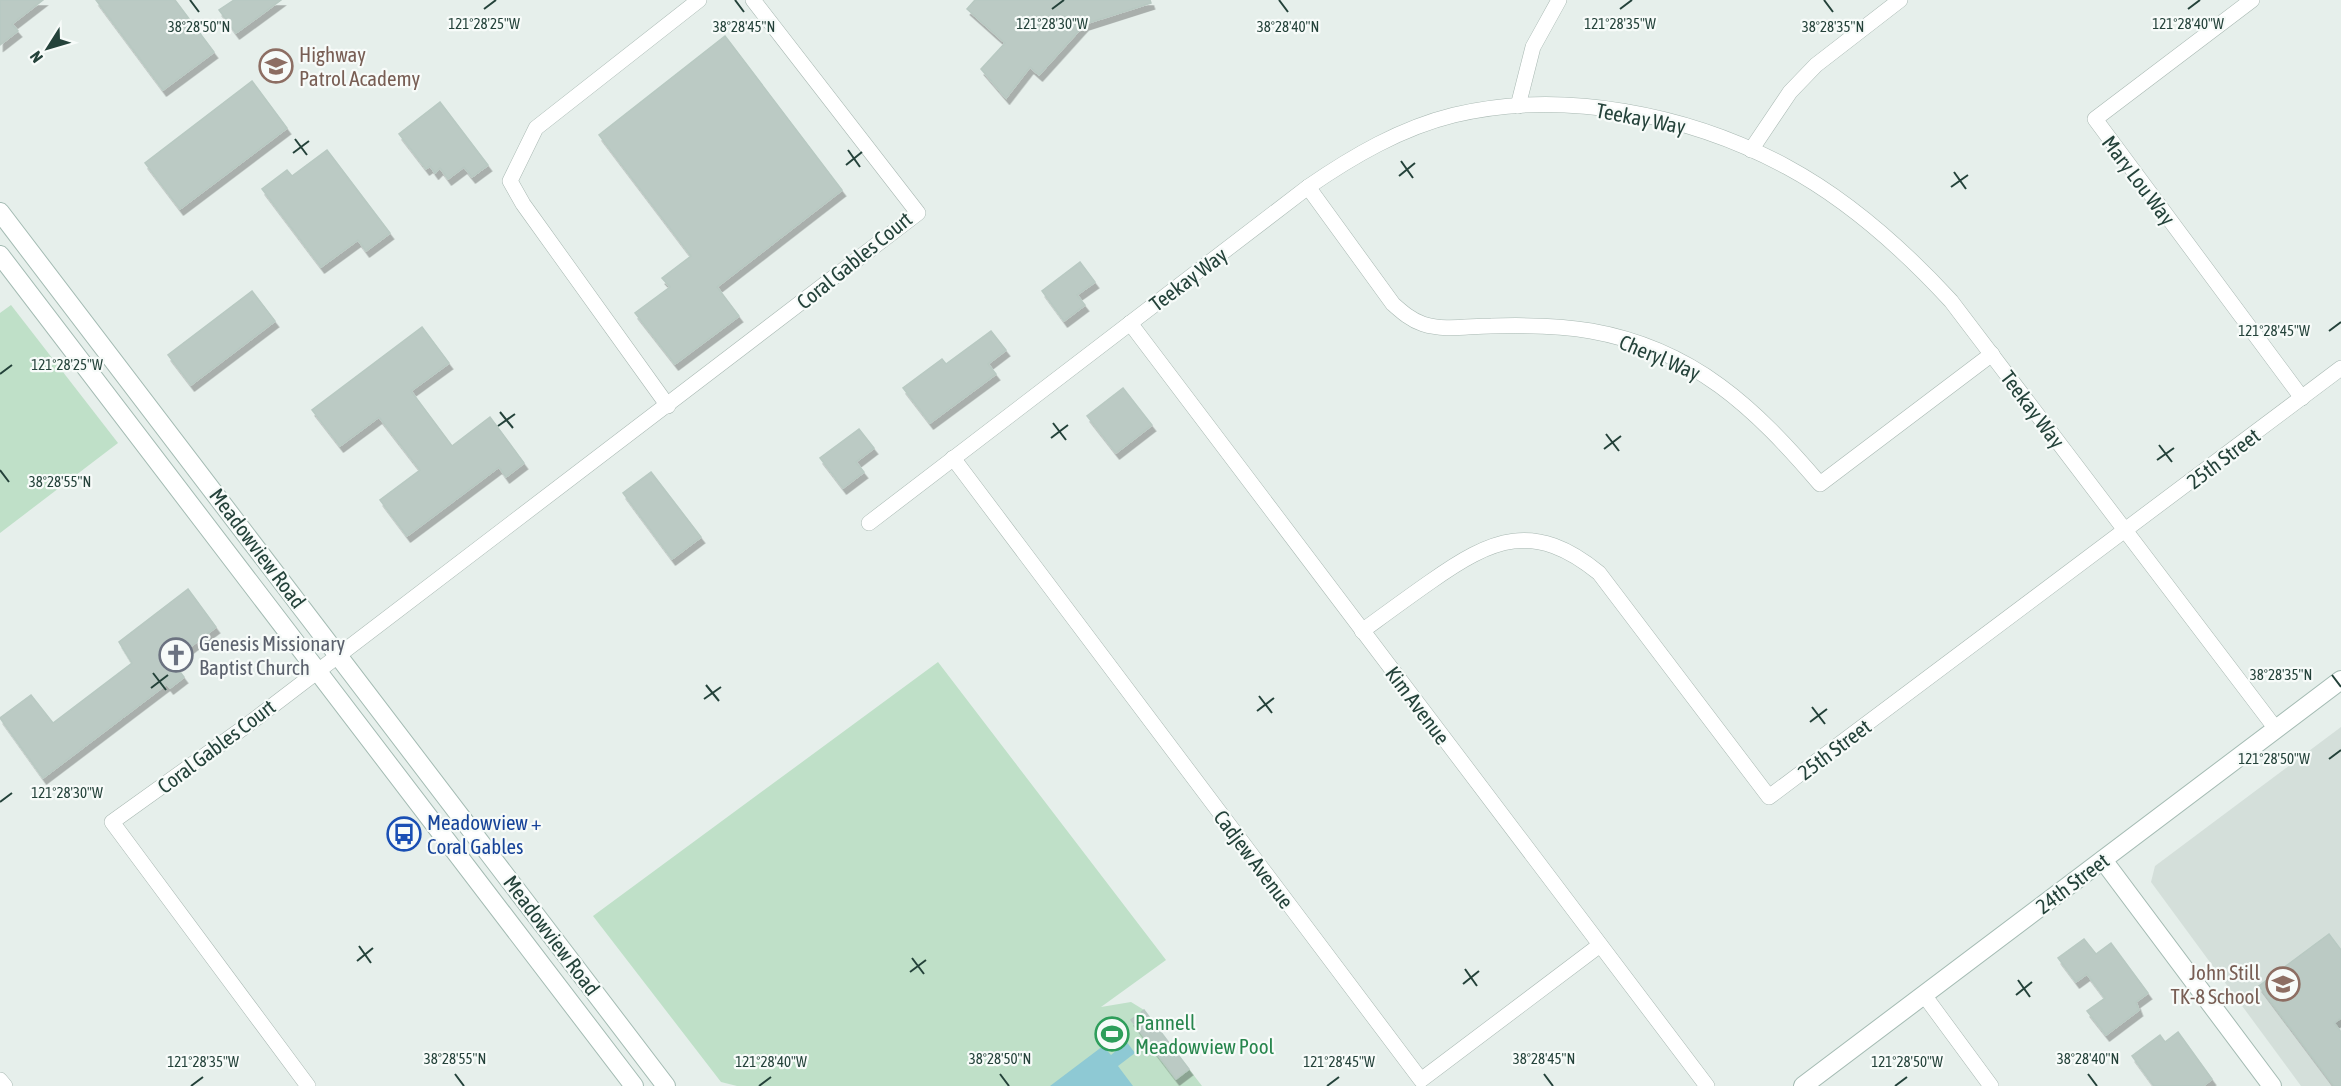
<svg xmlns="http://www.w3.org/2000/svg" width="2341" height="1086" font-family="'Asap Condensed',sans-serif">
<defs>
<filter id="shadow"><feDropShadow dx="3.5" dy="6" stdDeviation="0" flood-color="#0004"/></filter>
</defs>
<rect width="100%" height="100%" fill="#e6efeb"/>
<polygon fill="#d4dfda" points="2341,727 2341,1086 2301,1086 2151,882 2155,866"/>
<g fill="#bfe0c8">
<polygon points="11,305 118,443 0,533 0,313"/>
<polygon points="938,662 1166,960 1101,1007 1131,1002 1144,1010 1202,1086 737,1086 721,1082 593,916"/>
</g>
<polygon fill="#8ec9d4" points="1120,1033 1135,1053 1118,1066 1133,1086 1050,1086 1103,1046 1111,1055 1117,1050 1110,1041"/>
<g fill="#bbcac4" stroke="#b8c9c2" stroke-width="1.5" filter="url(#shadow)">
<polygon points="0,0 43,0 12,24 18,31 0,45"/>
<polygon points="96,0 175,0 214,52 163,90"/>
<polygon points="234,0 281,0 236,33 219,10"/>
<polygon points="975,0 1150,0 1151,3 1085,24 1039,75 1030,67 1006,98 981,69 1005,43 967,9"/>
<polygon points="725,36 842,190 717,287 739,316 675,364 635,313 670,287 662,278 691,256 599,135"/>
<polygon points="252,81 287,128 180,209 145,163"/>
<polygon points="440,102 488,165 472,177 464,167 448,179 440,168 435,173 430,166 426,169 399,134"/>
<polygon points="327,150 390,233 366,251 358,240 321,267 262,189 287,170 292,176"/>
<polygon points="1080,262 1095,282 1077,295 1085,305 1064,321 1042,291"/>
<polygon points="252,291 275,321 191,385 168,355"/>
<polygon points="422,327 449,363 411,391 452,446 490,417 524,463 506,477 499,467 407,536 380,500 420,470 379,417 340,446 312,410"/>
<polygon points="991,331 1006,350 988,364 996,374 930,423 903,388 942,359 946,364"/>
<polygon points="1123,388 1152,425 1116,453 1087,416"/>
<polygon points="859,429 874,448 856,462 864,472 843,488 820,458"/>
<polygon points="651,472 701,537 672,559 623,493"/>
<polygon points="188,589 216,627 172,661 184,677 170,688 167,684 43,778 0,718 31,695 53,723 132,663 119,642"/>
<polygon points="2329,934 2341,950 2341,1018 2334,1023 2341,1032 2341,1086 2334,1086 2259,986"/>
<polygon points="2084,939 2096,954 2111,943 2148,993 2136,1002 2139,1010 2106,1035 2087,1011 2105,998 2087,974 2076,982 2058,958"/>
<polygon points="1144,1010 1189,1069 1176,1079 1131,1020"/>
<polygon points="2178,1032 2212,1079 2203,1086 2154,1086 2132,1056 2160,1035 2165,1042"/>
</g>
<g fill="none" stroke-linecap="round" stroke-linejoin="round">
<g stroke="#a8b8b2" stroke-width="16">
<g id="street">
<polyline points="2252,0 2095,119 2302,398"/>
<polyline points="1518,106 1533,47 1559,0"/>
<polyline points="1751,150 1790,92 1816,65 1900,0"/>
<path d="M1308,187L1393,304C1402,312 1411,320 1423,324C1444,331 1469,326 1491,326C1525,325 1557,325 1591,331C1694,349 1755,408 1820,484L1992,354"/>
<polyline points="1130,323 1707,1086"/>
<polyline points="668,406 523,204 510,181 536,128 699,0"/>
<polyline points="953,458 1421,1080 1600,945"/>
<path d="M869,523L1308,187C1353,156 1401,128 1454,115C1563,89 1689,114 1787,167C1850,201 1904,250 1951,301L2276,729"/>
<path d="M1362,631C1384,615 1407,598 1430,582C1492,538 1534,520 1599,573L1769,797L2341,368"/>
<polyline points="1924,995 1991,1086"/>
<polyline points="0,1080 5,1086"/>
<polyline points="308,1086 112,822 246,726 918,213 753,0"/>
</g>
</g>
<g stroke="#a4bbb3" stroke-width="20">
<g id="secondary">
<polyline points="0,212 666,1086"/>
<polyline points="0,255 634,1086"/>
<polyline points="2103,860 2272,1086"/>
<polyline points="1803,1086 2341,680"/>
</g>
</g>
<use href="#street" stroke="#fff" stroke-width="15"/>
<use href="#secondary" stroke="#fff" stroke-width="18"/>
</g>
<path fill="none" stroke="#24423a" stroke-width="2" d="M190,0L199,12M735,0L744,12M1279,0L1288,12M1824,0L1833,12M484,9L496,0M1052,9L1064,0M1620,9L1632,0M2188,9L2200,0M295,139L307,155M848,150L860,167M293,153L309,141M1401,161L1413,178M846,165L862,152M1954,172L1966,189M1399,176L1415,163M1951,187L1968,175M2329,331L2341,322M0,374L12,365M500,412L513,428M1053,423L1066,440M498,426L515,414M1606,434L1619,451M1051,438L1068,425M2159,445L2172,462M1604,449L1621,436M2157,460L2174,448M0,470L9,482M153,673L166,690M2332,675L2341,687M706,685L719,701M151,688L168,675M1259,696L1272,713M704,699L721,687M1812,707L1825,724M1257,711L1274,698M1810,722L1827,709M2329,759L2341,750M0,802L12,793M359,946L371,963M912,958L924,974M357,961L373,948M1465,969L1477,986M910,972L926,960M2018,980L2030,997M1463,984L1479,971M2016,995L2032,982M455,1074L464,1086M1000,1074L1009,1086M1544,1074L1553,1086M2088,1074L2097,1086M191,1086L203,1077M759,1086L771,1077M1327,1086L1339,1077M1895,1086L1907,1077"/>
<defs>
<g id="university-ring" transform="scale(1.725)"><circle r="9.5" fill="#f7fbf9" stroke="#8d6e63" stroke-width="1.5"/><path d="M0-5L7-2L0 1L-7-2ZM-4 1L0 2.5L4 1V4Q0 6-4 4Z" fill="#8d6e63"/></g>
<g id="church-ring" transform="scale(1.725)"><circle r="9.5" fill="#f7fbf9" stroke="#6b7280" stroke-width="1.5"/><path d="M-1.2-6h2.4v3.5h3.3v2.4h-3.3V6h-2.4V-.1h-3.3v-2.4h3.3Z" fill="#6b7280"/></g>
<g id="bus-ring" transform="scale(1.725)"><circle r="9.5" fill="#f7fbf9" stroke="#1a4fb4" stroke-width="1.5"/><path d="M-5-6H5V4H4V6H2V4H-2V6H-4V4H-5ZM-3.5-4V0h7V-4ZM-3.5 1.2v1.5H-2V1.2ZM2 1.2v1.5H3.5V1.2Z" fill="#1a4fb4"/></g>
<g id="school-ring" transform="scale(1.725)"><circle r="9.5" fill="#f7fbf9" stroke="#8d6e63" stroke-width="1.5"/><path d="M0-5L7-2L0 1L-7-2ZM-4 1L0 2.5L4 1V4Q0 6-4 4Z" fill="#8d6e63"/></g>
<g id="stadium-ring" transform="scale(1.725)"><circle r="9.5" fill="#f7fbf9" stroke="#2e9e5b" stroke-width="1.5"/><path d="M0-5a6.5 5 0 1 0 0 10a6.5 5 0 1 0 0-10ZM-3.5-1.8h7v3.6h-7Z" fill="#2e9e5b"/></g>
</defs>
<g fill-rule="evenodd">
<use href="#university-ring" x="276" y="66"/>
<use href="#church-ring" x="176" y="655"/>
<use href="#bus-ring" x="404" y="834"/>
<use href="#school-ring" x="2283" y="984"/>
<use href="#stadium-ring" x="1112" y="1034"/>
</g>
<g text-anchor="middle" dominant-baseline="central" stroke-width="4.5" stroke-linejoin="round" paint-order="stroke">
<g font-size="21" fill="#785e54" stroke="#f7fbf9" text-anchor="start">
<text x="299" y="54">Highway<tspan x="299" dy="24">Patrol Academy</tspan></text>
<text x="2260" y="972" text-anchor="end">John Still<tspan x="2260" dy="24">TK-8 School</tspan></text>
</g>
<g font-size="21" fill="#24423a" stroke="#f7fbf9">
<text transform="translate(1641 118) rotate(11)">Teekay Way</text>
<text transform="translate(2139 180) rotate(53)">Mary Lou Way</text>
<text transform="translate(854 260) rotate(-39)">Coral Gables Court</text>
<text transform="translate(1188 279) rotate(-37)">Teekay Way</text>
<text transform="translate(1660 357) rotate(23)">Cheryl Way</text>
<text transform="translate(2033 409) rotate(53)">Teekay Way</text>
<text transform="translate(2223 458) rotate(-37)">25th Street</text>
<text transform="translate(258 548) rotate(53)">Meadowview Road</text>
<text transform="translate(1418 705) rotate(53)">Kim Avenue</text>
<text transform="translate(216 746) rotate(-37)">Coral Gables Court</text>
<text transform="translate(1834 749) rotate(-37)">25th Street</text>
<text transform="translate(1254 859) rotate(53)">Cadjew Avenue</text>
<text transform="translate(2072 883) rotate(-37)">24th Street</text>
<text transform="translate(552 935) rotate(53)">Meadowview Road</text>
</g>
<g font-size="21" fill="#5b616d" stroke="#f7fbf9" text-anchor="start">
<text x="199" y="643">Genesis Missionary<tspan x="199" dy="24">Baptist Church</tspan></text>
</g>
<g font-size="21" fill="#164399" stroke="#f7fbf9" text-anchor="start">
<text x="427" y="822">Meadowview +<tspan x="427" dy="24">Coral Gables</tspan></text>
</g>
<g font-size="21" fill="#27864d" stroke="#f7fbf9" text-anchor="start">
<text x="1135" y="1022">Pannell<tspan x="1135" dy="24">Meadowview Pool</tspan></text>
</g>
</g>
<g font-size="15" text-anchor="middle" fill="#24423a" stroke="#f7fbf9" stroke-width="4.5" stroke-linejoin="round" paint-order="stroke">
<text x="1620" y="29">121°28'35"W</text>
<text x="2188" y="29">121°28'40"W</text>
<text x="484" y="29">121°28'25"W</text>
<text x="1052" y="29">121°28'30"W</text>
<text x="199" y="32">38°28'50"N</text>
<text x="744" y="32">38°28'45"N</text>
<text x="1288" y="32">38°28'40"N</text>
<text x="1833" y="32">38°28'35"N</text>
<text x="2274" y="336">121°28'45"W</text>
<text x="67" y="370">121°28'25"W</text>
<text x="60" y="487">38°28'55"N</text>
<text x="2281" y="680">38°28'35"N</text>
<text x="2274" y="764">121°28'50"W</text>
<text x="67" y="798">121°28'30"W</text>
<text x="455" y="1064">38°28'55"N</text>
<text x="1000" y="1064">38°28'50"N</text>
<text x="1544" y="1064">38°28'45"N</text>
<text x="2088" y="1064">38°28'40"N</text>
<text x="203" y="1067">121°28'35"W</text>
<text x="771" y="1067">121°28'40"W</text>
<text x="1339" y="1067">121°28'45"W</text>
<text x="1907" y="1067">121°28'50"W</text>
</g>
<g transform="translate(48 48) rotate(233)" stroke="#f7fbf9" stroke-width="4.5" paint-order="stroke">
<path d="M0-4.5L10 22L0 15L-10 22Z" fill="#24423a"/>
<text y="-9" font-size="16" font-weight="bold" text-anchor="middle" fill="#24423a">N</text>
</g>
</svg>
